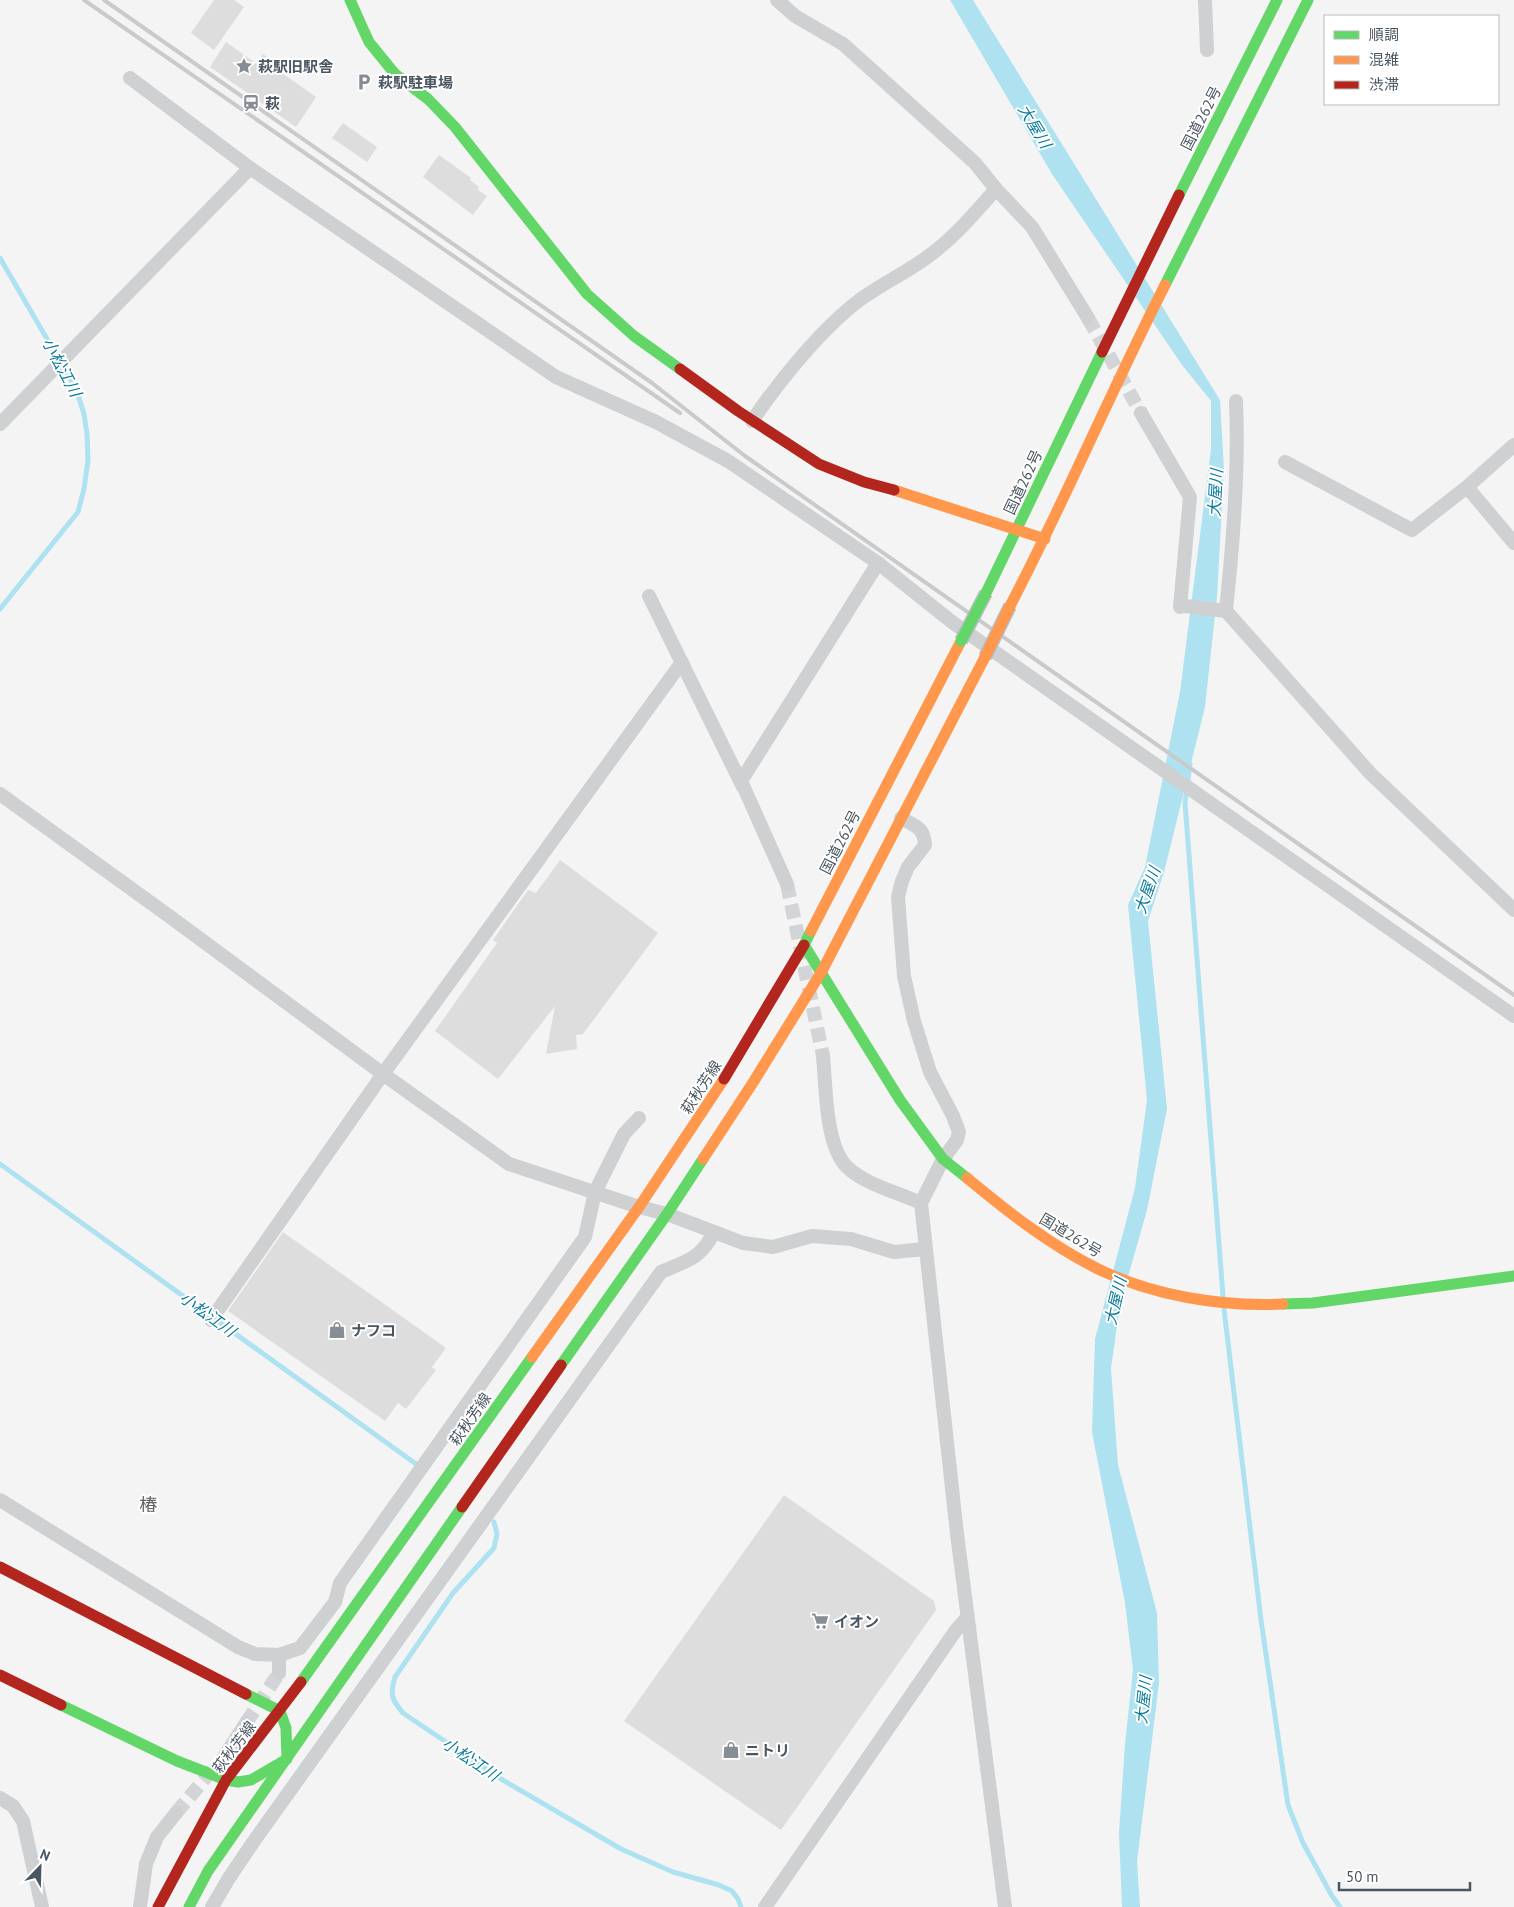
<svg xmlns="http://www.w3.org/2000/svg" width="1514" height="1907" font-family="'PT Sans','Noto Sans JP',sans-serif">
<rect width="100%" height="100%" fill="#f4f4f4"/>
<polygon fill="#aee2f0" points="950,0 973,0 1220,400 1224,470 1217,597 1205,707 1164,872 1148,921 1167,1109 1147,1210 1120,1305 1111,1368 1118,1465 1157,1613 1159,1683 1137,1862 1140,1907 1122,1907 1119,1833 1125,1744 1133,1670 1125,1603 1092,1432 1095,1339 1135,1188 1147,1100 1128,905 1145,867 1180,692 1211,449 1211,401 1182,365 1052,174"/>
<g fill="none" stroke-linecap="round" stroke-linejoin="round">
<g stroke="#aee2f0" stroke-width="5">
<polyline points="0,258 76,389 84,414 87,434 88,460 84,489 78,512 0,609"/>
<polyline points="1190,764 1185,803 1223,1296"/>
<polyline points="0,1164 416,1464"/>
<polyline points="1224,1309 1261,1620 1288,1805 1303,1843 1332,1896 1340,1907"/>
<path d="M494,1522L497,1534L494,1548L453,1593L395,1677C390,1694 391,1699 403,1713L501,1779L621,1849L673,1872L719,1885L732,1891L738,1899L741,1907"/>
</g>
</g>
<g fill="#ddddde">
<polygon points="214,0 234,0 244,7 214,50 191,33"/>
<polygon points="226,42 257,64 263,54 278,65 275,68 316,97 296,127 210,67"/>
<polygon points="343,123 377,147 367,162 332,138"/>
<polygon points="439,155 471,178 470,180 479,187 478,190 487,196 473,215 423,177"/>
<polygon points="560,860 658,933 583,1034 576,1035 577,1049 546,1054 555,1006 498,1079 435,1031 497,943 493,940 528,890 536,893"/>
<polygon points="283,1232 446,1348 432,1367 436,1370 406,1409 398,1403 385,1421 228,1311"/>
<polygon points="784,1495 934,1601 936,1610 781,1830 624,1721"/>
</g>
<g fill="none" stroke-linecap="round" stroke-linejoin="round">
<g stroke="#d2d4d7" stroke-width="14" stroke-dasharray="14 7" stroke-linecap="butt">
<polyline points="1088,318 1141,413"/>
<polyline points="787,884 823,1056"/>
<polyline points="246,1723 279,1673"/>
<polyline points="176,1813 212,1770"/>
</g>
<g stroke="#ced0d2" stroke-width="14">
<polyline points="777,0 795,16 843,44 975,163 996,189 1032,227 1088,318"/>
<polyline points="1205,0 1207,50"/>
<polyline points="130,78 250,168 556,377 656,422 728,461 878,563 952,622 1514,1016"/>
<polyline points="1141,413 1190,497 1180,607 1185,606 1226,611 1370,773 1514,910"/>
<path d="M752,421C780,380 822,328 861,299C882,284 905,273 926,258C953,239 974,214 996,189"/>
<polyline points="0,424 250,168"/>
<polyline points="1285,462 1412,530 1467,487 1514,445"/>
<polyline points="1467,487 1514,543"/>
<polyline points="649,596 743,787"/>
<path d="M1226,611C1233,541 1239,472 1236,401"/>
<polyline points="0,794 169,916 383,1074 509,1164 639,1207 667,1214 743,1243 773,1247 812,1236 851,1239 894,1252 925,1249"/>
<path d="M901,818C915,826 924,827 925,845L908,867L902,881L898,897L904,976L914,1021L930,1072L953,1116L959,1132L957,1140L943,1159L921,1203L957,1534L1005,1907"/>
<polyline points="787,884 741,781 878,563"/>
<path d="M823,1056C826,1086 825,1147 848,1168C865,1184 899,1193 921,1203"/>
<polyline points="211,1320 383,1074 682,662"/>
<polyline points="0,1500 238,1647 255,1654 279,1655 300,1648 335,1602 340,1583 585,1237 595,1192 624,1134 639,1118"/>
<polyline points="279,1655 279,1673"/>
<polyline points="224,1757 246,1723"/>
<polyline points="0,1798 13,1806 23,1821 42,1907"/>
<polyline points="140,1907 146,1864 157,1837 176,1813"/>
<path d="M212,1907L229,1878L254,1841L661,1272C686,1261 701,1259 714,1232"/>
<polyline points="765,1907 956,1630 967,1618"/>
</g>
<g stroke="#63d668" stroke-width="11">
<polyline points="350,0 369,42 395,74 428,99 455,127 587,294 634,336 680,369"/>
<polyline points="1179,195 1277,0"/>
<polyline points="1165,285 1308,0"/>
<polyline points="986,593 1102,352"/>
<polyline points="811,931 804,945 900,1100 943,1159 967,1178"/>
<polyline points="1283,1304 1313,1303 1514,1276"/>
<polyline points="561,1365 667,1214 703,1159"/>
<polyline points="301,1682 532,1357"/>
<polyline points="61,1705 177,1761 226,1780 238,1782 251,1780 287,1759 286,1728 280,1711 246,1694"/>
<polyline points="189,1907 208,1871 462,1507"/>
</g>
<g stroke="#ff974d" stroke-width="11">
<polyline points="894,490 1045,539"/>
<path d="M1010,606C1065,501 1111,391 1165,285"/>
<polyline points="811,931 961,641"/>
<polyline points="822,971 985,657"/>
<polyline points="703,1159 754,1081 822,971"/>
<path d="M967,1178C1008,1212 1050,1245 1098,1269C1154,1296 1222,1307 1283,1304"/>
<polyline points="532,1357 639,1207 724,1079"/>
</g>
<g stroke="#b3261e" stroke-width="11">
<polyline points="1102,352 1179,195"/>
<polyline points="680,369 738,411 819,464 864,482 894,490"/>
<polyline points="724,1079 804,945"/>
<polyline points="462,1507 561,1365"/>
<polyline points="0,1567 246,1694"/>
<polyline points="0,1675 61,1705"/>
<polyline points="158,1907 226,1780 301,1682"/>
</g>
<g stroke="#c9cacc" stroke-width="4">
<polyline points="84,0 680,413"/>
<polyline points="104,0 652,383 745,456 1514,995"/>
</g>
<g stroke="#b9bec3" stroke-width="14" stroke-linecap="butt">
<polyline id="fast-bridge" points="961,641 986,593"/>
</g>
<g stroke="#b9bec3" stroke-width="14" stroke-linecap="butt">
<polyline id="slow-bridge" points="985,657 1010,606"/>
</g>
<use href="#fast-bridge" stroke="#63d668" stroke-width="11"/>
<use href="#slow-bridge" stroke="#ff974d" stroke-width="11"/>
</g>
<defs>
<g id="sight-bare" transform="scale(1.35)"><path d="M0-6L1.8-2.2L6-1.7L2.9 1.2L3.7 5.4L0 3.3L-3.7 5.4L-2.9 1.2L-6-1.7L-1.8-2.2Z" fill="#868d94" stroke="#fff" stroke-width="2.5" paint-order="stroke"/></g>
<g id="parking-bare" transform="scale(1.35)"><path d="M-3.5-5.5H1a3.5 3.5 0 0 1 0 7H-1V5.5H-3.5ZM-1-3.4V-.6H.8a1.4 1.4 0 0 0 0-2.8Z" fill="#868d94" stroke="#fff" stroke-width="2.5" paint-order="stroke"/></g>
<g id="station-bare" transform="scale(1.35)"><path d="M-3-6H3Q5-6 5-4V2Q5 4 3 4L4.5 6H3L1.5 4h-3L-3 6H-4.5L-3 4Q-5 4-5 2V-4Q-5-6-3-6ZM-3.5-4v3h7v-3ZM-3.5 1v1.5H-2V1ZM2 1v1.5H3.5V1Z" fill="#868d94" stroke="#fff" stroke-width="2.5" paint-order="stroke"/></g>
<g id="shop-bare" transform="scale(1.35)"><path d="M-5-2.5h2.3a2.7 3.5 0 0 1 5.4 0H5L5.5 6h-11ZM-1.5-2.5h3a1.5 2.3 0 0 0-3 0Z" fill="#868d94" stroke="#fff" stroke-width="2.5" paint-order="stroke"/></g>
<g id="supermarket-bare" transform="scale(1.35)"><path d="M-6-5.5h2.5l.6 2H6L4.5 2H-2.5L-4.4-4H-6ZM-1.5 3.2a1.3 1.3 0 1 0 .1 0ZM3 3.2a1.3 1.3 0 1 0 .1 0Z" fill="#868d94" stroke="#fff" stroke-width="2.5" paint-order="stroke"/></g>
</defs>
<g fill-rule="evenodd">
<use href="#sight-bare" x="244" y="66"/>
<use href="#parking-bare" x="364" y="82"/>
<use href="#station-bare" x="251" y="103"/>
<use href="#shop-bare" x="337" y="1330"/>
<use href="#supermarket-bare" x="820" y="1621"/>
<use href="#shop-bare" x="731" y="1750"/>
</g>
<g text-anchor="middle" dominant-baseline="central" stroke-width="4" stroke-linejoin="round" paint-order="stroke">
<g font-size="15" font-weight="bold" fill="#4a5661" stroke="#fff" text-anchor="start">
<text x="258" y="66">萩駅旧駅舎</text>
<text x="378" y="82">萩駅駐車場</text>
<text x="265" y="103">萩</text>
<text x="351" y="1330">ナフコ</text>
<text x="834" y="1621">イオン</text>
<text x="745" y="1750">ニトリ</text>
</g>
<g font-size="15" fill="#4a5661" stroke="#fff">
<text transform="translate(1201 118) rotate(-63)">国道262号</text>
<text transform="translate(1023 482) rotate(-65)">国道262号</text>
<text transform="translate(840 842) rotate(-63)">国道262号</text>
<text transform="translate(701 1087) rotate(-57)">萩秋芳線</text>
<text transform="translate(1071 1235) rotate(31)">国道262号</text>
<text transform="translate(470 1419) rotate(-55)">萩秋芳線</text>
<text transform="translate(234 1747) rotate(-53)">萩秋芳線</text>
</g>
<g font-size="16" font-style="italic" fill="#0c7c9b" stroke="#fff">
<text transform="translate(1035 126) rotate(59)">大屋川</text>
<text transform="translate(62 367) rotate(62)">小松江川</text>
<text transform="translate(1215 493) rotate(-87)">大屋川</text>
<text transform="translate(1147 890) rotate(-71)">大屋川</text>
<text transform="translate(1115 1301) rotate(-77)">大屋川</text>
<text transform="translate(208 1314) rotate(36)">小松江川</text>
<text transform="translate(1143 1700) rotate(-84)">大屋川</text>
<text transform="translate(471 1759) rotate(34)">小松江川</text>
</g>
<g font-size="18" fill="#5f6368" stroke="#fff">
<text x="148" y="1504">椿</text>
</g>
</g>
<rect x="1324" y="15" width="175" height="90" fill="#ffffff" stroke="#b7bbc0"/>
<rect x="1334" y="31" width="25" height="8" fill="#63d668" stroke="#b7bbc0"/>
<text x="1369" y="40" font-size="15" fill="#4a5661">順調</text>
<rect x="1334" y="56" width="25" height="8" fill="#ff974d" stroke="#b7bbc0"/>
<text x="1369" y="65" font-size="15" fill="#4a5661">混雑</text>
<rect x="1334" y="81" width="25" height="8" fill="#b3261e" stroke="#b7bbc0"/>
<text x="1369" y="90" font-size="15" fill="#4a5661">渋滞</text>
<g transform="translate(40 1867) rotate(23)" stroke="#ffffff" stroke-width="4" paint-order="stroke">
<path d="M0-4L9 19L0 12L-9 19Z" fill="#4a5661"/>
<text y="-8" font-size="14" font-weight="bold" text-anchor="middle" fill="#4a5661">N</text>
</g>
<path d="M1339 1882v8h131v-8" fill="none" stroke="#4a5661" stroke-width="2.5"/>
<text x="1346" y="1882" font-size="15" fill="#4a5661" stroke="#ffffff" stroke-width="4" paint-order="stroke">50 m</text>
</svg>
